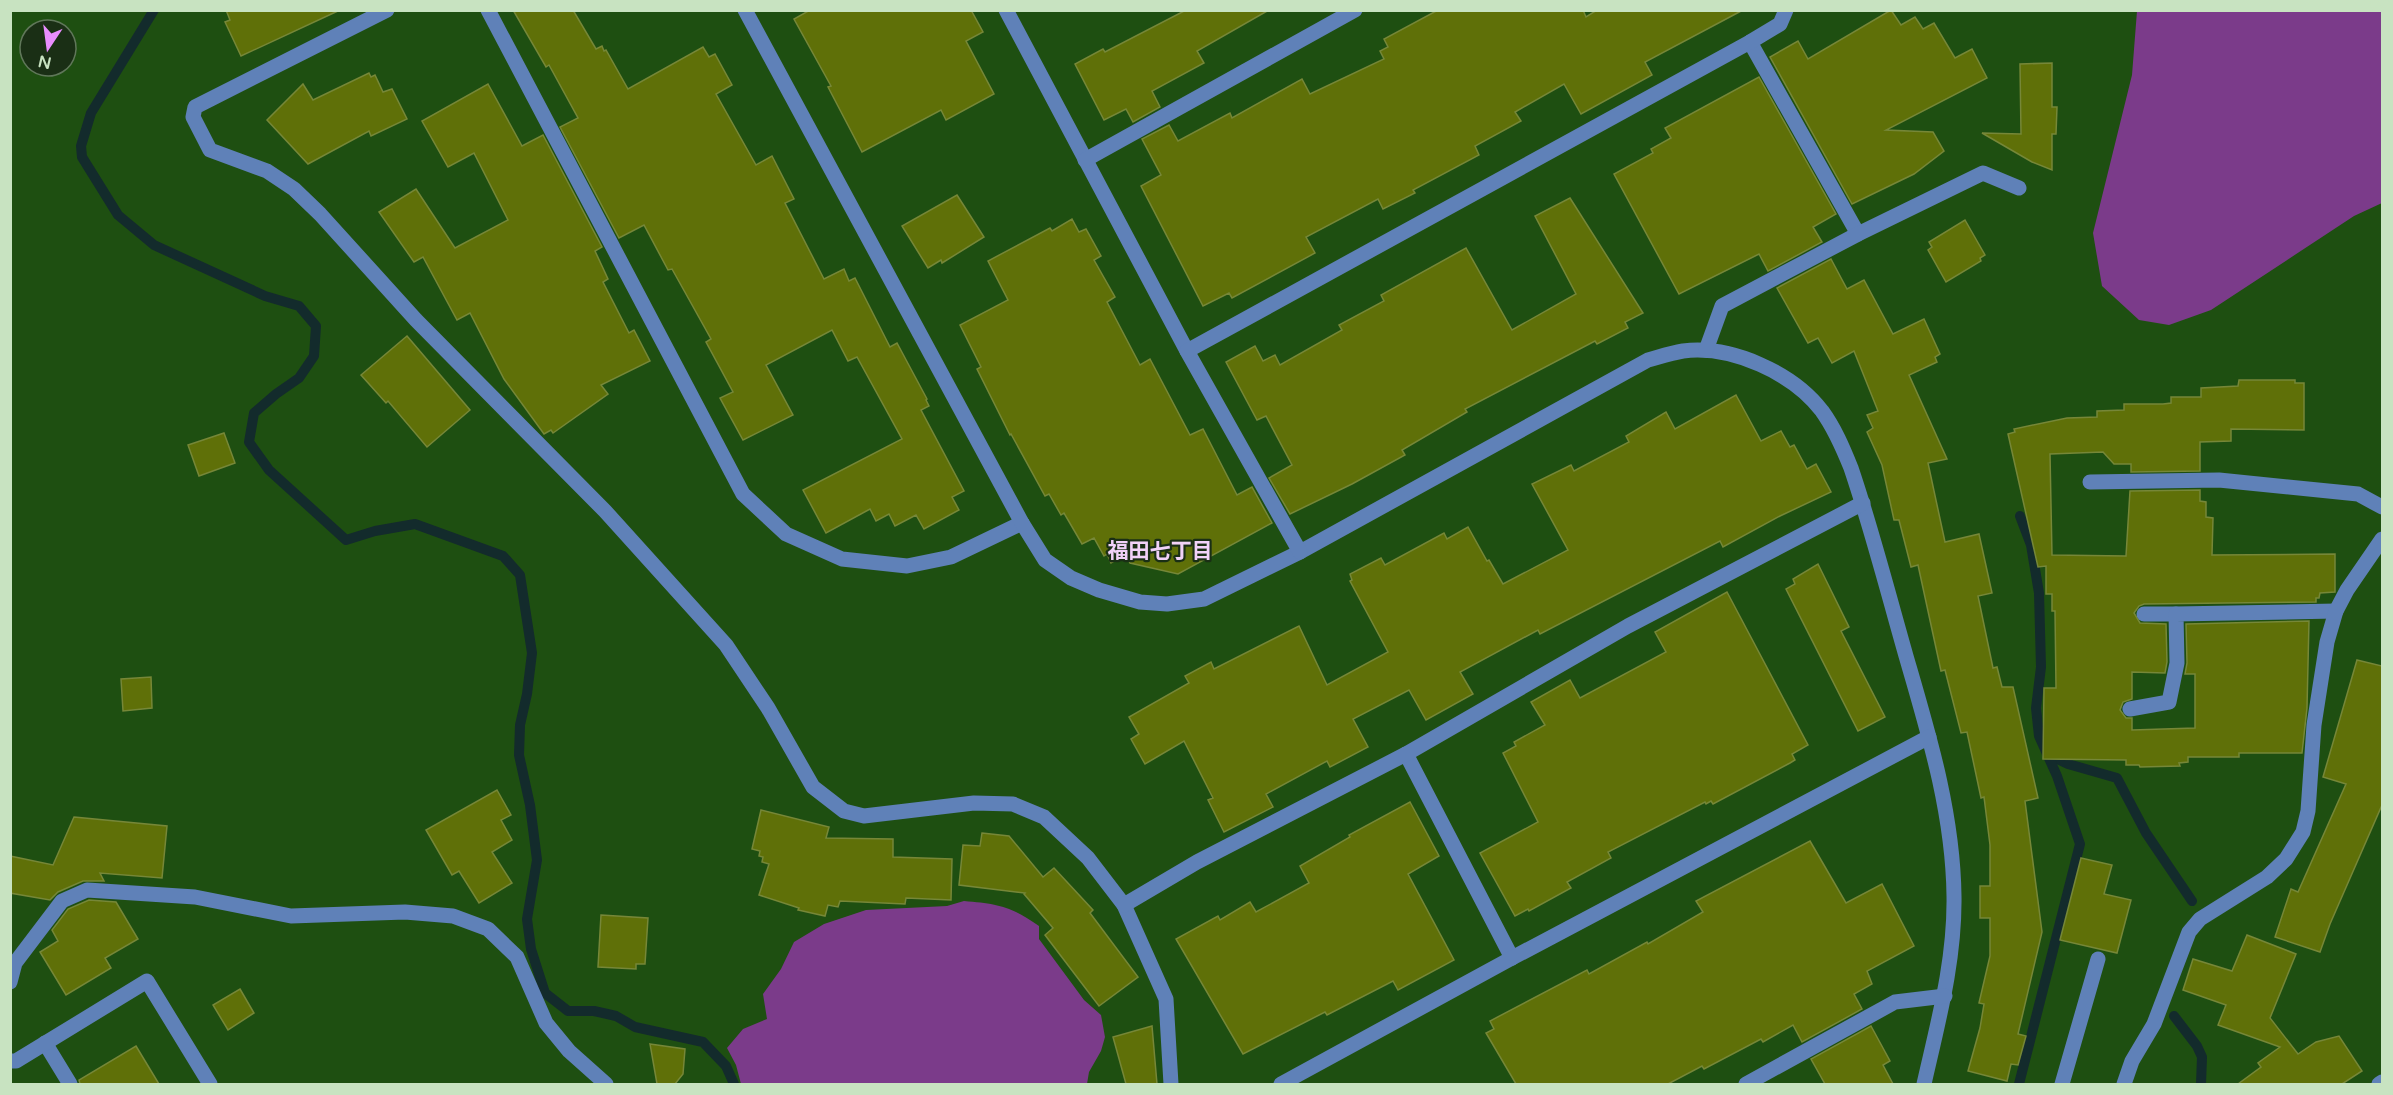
<svg xmlns="http://www.w3.org/2000/svg" width="2393" height="1095" font-family="'Varela Round','Noto Sans JP',sans-serif">
<rect width="100%" height="100%" fill="#1e4f11"/>
<g fill="#7b3b8a">
<polygon points="2137,11 2382,11 2382,203 2354,216 2211,310 2169,325 2139,320 2102,286 2093,233 2132,75"/>
<path d="M964,901C998,904 1011,906 1039,926V939L1084,1000L1101,1015L1105,1037L1101,1051L1089,1072L1087,1084H741L736,1065L727,1048L743,1029L767,1019L763,994L781,969L794,942L824,924L866,910L947,906Z"/>
</g>
<g fill="none" stroke-linecap="round" stroke-linejoin="round">
<g stroke="#132b2c" stroke-width="10">
<polyline points="154,10 91,113 81,146 82,157 118,215 154,245 265,296 299,306 316,326 314,356 299,378 276,394 254,413 249,442 269,470 346,540 375,531 415,524 503,556 520,575 532,653 527,694 520,725 519,755 530,805 537,860 527,919 531,949 545,993 568,1011 594,1011 616,1016 635,1027 703,1042 726,1066 734,1084"/>
<polyline points="2047,754 2068,764 2117,778 2146,833 2192,901"/>
<polyline points="2174,1016 2197,1046 2202,1057 2201,1084"/>
<polyline points="2019,1084 2080,844 2057,776 2039,736 2036,708 2041,667 2039,593 2031,545 2020,516"/>
</g>
</g>
<g fill="#5f7008" stroke="#768738" stroke-width="1.5">
<polygon points="226,10 340,10 241,56 225,22 230,20"/>
<polygon points="513,10 573,10 596,49 602,46 604,51 606,50 628,89 703,47 709,57 715,54 732,85 716,94 756,165 772,156 794,199 785,203 824,279 844,269 849,281 855,278 890,347 897,343 927,399 926,400 929,406 921,410 964,491 952,497 959,510 924,529 916,515 895,526 889,514 876,521 870,509 826,533 803,490 902,439 857,357 848,361 832,330 766,365 793,415 743,440 720,398 733,392 706,342 711,339 672,269 668,270 644,225 619,238 560,127 578,118 549,65 546,67"/>
<polygon points="810,10 971,10 983,32 966,41 994,94 946,120 941,110 862,152 828,87 831,86 794,19"/>
<polygon points="1186,10 1269,10 1197,51 1204,63 1152,91 1160,107 1133,122 1126,109 1104,120 1075,64 1103,49 1105,52"/>
<polygon points="1438,10 1583,10 1586,17 1597,10 1743,10 1645,62 1652,75 1581,114 1564,84 1515,112 1521,121 1475,146 1479,155 1413,190 1415,193 1383,209 1378,199 1306,237 1315,253 1232,298 1229,293 1203,306 1141,186 1161,175 1142,139 1169,125 1178,141 1230,113 1232,118 1302,79 1310,94 1384,59 1380,51 1388,47 1384,39"/>
<polygon points="1891,10 1901,25 1915,17 1923,29 1934,23 1955,58 1972,49 1987,78 1886,130 1933,132 1944,151 1914,174 1852,204 1770,57 1798,41 1808,59"/>
<polygon points="2052,63 2052,107 2057,107 2056,134 2052,134 2052,170 2032,162 1982,133 2021,134 2020,64"/>
<polygon points="369,73 371,77 375,75 383,92 392,89 407,119 371,136 369,131 308,164 267,120 303,84 313,100"/>
<polygon points="1759,77 1836,214 1813,227 1822,242 1768,271 1759,254 1679,294 1614,174 1653,153 1651,149 1671,138 1665,128"/>
<polygon points="488,84 522,146 543,135 602,247 595,251 608,279 603,282 629,333 634,330 650,361 601,385 608,394 553,433 551,430 544,434 504,379 470,313 457,320 423,257 414,262 379,212 416,189 455,248 508,220 474,153 448,167 422,121"/>
<polygon points="957,195 984,237 942,263 941,260 928,268 902,226"/>
<polygon points="1570,198 1643,313 1625,322 1628,328 1597,344 1595,341 1465,409 1467,412 1402,450 1405,455 1352,484 1290,514 1269,478 1292,465 1266,416 1257,420 1226,362 1255,346 1263,361 1275,355 1280,365 1342,330 1339,325 1384,301 1381,295 1466,248 1512,330 1576,294 1535,216"/>
<polygon points="1072,219 1079,232 1086,229 1101,256 1094,260 1115,297 1107,302 1140,365 1150,359 1190,435 1203,429 1237,495 1252,487 1272,523 1178,574 1130,563 1126,554 1111,563 1107,554 1104,556 1094,538 1082,544 1064,513 1061,515 1049,494 1045,496 1011,434 1010,435 977,369 981,367 960,325 1008,300 988,261 1050,228 1052,231"/>
<polygon points="1965,220 1985,255 1980,258 1981,261 1946,282 1928,250 1932,247 1929,242"/>
<polygon points="1831,259 1847,289 1864,280 1893,334 1924,319 1940,354 1935,357 1937,362 1909,375 1947,459 1928,463 1945,542 1979,534 1992,593 1978,596 1993,668 1997,667 2002,687 2013,687 2038,798 2025,801 2042,932 2018,1034 2026,1036 2018,1065 2011,1064 2007,1081 1968,1071 1980,1028 1984,1004 1979,1003 1990,956 1990,918 1980,918 1980,886 1990,886 1990,845 1984,797 1981,798 1967,732 1961,733 1945,670 1941,671 1918,565 1911,567 1899,520 1894,520 1882,465 1867,432 1873,428 1867,415 1878,411 1854,351 1832,363 1818,338 1808,343 1777,288"/>
<polygon points="407,336 470,410 427,447 388,401 386,403 361,375"/>
<polygon points="2239,380 2295,380 2295,383 2304,383 2304,430 2231,429 2231,441 2200,442 2200,471 2131,472 2131,464 2114,464 2103,452 2050,454 2052,555 2126,556 2130,491 2200,490 2200,501 2206,502 2206,517 2213,518 2212,555 2335,554 2335,592 2320,593 2319,598 2316,598 2316,602 2144,604 2139,606 2134,613 2140,623 2166,624 2167,662 2165,673 2132,672 2132,699 2123,702 2120,710 2126,718 2132,718 2132,730 2195,728 2195,674 2185,674 2187,663 2186,624 2309,621 2307,708 2302,753 2239,753 2239,757 2188,757 2188,762 2179,763 2180,766 2140,767 2139,765 2126,765 2126,760 2043,759 2044,688 2056,688 2055,611 2052,611 2052,594 2046,594 2046,566 2038,567 2008,434 2015,432 2014,429 2067,418 2097,417 2097,411 2124,410 2124,404 2163,404 2171,403 2171,397 2201,397 2201,388 2238,386"/>
<polygon points="1736,395 1761,441 1781,431 1790,447 1794,445 1807,469 1816,464 1831,492 1780,516 1723,547 1720,541 1540,634 1538,630 1460,672 1473,694 1426,720 1409,690 1353,719 1368,747 1330,767 1327,761 1266,794 1273,807 1224,832 1208,800 1213,798 1184,741 1145,764 1131,739 1139,734 1129,717 1189,683 1185,676 1211,662 1214,669 1299,626 1327,685 1388,652 1350,581 1352,580 1350,574 1381,558 1385,565 1444,533 1447,539 1468,527 1487,561 1489,560 1503,584 1568,550 1532,484 1571,465 1574,471 1629,442 1626,436 1666,412 1675,429"/>
<polygon points="224,433 235,463 199,476 188,445"/>
<polygon points="1818,564 1849,627 1841,631 1885,717 1858,731 1786,589 1795,584 1793,579"/>
<polygon points="1727,592 1808,745 1792,754 1795,760 1790,763 1713,804 1711,801 1706,804 1705,802 1608,852 1611,858 1567,882 1571,888 1529,911 1528,909 1515,916 1480,853 1538,822 1503,753 1516,746 1514,742 1545,725 1531,702 1570,680 1580,698 1666,652 1655,632"/>
<polygon points="2357,660 2382,666 2382,805 2330,924 2320,952 2275,937 2291,889 2298,892 2346,784 2323,777"/>
<polygon points="151,677 152,708 123,711 121,679"/>
<polygon points="497,790 511,815 501,820 512,840 492,852 512,883 479,903 459,871 452,875 426,830"/>
<polygon points="1410,802 1439,856 1408,874 1454,960 1398,990 1393,981 1327,1015 1325,1012 1243,1054 1176,939 1218,916 1220,920 1250,902 1256,912 1309,883 1300,866 1350,837 1349,835"/>
<polygon points="761,810 829,827 826,838 893,839 893,857 952,859 951,900 906,898 905,904 840,901 838,907 828,905 825,916 798,910 799,908 759,895 769,864 762,862 763,857 759,856 760,851 752,849"/>
<polygon points="74,817 167,826 162,878 100,873 104,881 83,881 58,892 50,900 10,893 10,856 53,865"/>
<polygon points="982,833 1009,836 1043,877 1054,868 1093,910 1090,913 1138,977 1099,1006 1045,935 1053,928 1024,894 1025,893 959,885 963,845 980,846"/>
<polygon points="1810,841 1846,903 1882,884 1914,946 1867,971 1872,984 1854,994 1862,1009 1802,1042 1793,1025 1763,1042 1761,1039 1704,1069 1702,1066 1668,1084 1516,1084 1486,1033 1494,1029 1490,1021 1587,970 1589,974 1647,942 1648,944 1703,912 1696,901"/>
<polygon points="2081,858 2112,865 2104,894 2131,900 2117,953 2060,940"/>
<polygon points="89,900 116,902 138,939 105,958 111,968 66,995 40,952 58,941 52,930 68,909"/>
<polygon points="601,915 648,918 645,964 636,964 636,969 598,967"/>
<polygon points="2247,935 2296,954 2270,1018 2298,1054 2316,1042 2339,1036 2362,1071 2342,1084 2238,1084 2261,1067 2258,1063 2280,1047 2218,1025 2226,1005 2183,990 2193,959 2232,971"/>
<polygon points="240,989 254,1013 228,1030 213,1005"/>
<polygon points="1152,1026 1157,1084 1126,1084 1113,1037"/>
<polygon points="1871,1026 1890,1061 1883,1065 1893,1084 1825,1084 1811,1059"/>
<polygon points="650,1044 685,1049 683,1074 675,1084 657,1084"/>
<polygon points="136,1046 159,1084 80,1084 79,1080"/>
</g>
<g fill="none" stroke-linecap="round" stroke-linejoin="round">
<g stroke="#5f81b8" stroke-width="15">
<polyline points="387,10 195,107 193,117 210,150 267,171 294,189 320,214 416,320 605,511 726,645 768,708 813,787 844,811 864,816 974,803 1013,804 1044,817 1088,858 1124,905 1166,999 1171,1084"/>
<polyline points="488,10 743,494 786,534 842,559 907,566 951,557 1022,523"/>
<path d="M745,10L1022,523L1045,560L1071,578L1099,590L1140,602L1167,604L1204,599L1300,552L1648,360C1659,357 1671,353 1683,351C1732,345 1793,373 1822,411C1835,429 1843,448 1851,468C1872,530 1888,593 1906,656C1929,735 1953,813 1954,896C1955,961 1938,1022 1924,1084"/>
<polyline points="1006,10 1187,351 1300,552"/>
<polyline points="1750,42 1858,234"/>
<polyline points="1085,160 1355,10"/>
<polyline points="1706,350 1722,306 1858,234 1983,173 2019,188"/>
<polyline points="1187,351 1750,42 1780,24 1786,10"/>
<polyline points="2090,482 2219,480 2358,494 2382,507"/>
<polyline points="2144,614 2176,614"/>
<polyline points="2130,709 2169,702 2177,663 2176,614 2336,611"/>
<polyline points="1406,754 1512,958"/>
<polyline points="1124,905 1197,862 1406,754 1628,626 1863,503"/>
<polyline points="10,982 15,963 62,901 87,890 195,897 291,916 405,912 453,916 488,929 517,957 546,1023 569,1051 606,1084"/>
<polyline points="45,1043 70,1084"/>
<polyline points="10,1061 16,1061 147,981 210,1084"/>
<polyline points="1281,1084 1512,958 1929,737"/>
<polyline points="1746,1084 1895,1002 1945,996"/>
<polyline points="2062,1084 2098,959"/>
<polyline points="2124,1084 2132,1061 2154,1024 2189,932 2200,919 2267,877 2286,859 2303,832 2308,811 2314,725 2327,642 2336,611 2347,590 2382,539"/>
<polyline points="2379,1084 2382,1082"/>
</g>
</g>
<g text-anchor="middle" dominant-baseline="central" stroke-width="4.5" stroke-linejoin="round" paint-order="stroke">
<g font-size="21" font-weight="bold" fill="#f1d2f8" stroke="#1a2f15">
<text x="1160" y="551">福田七丁目</text>
</g>
</g>
<rect width="2393" height="1095" fill="none" stroke="#c8e3c1" stroke-width="24"/>
<g transform="translate(48 48) rotate(193)"><circle r="28" fill="#1a2f15" stroke="#60775a" stroke-width="1.5"/>
<path d="M0-4.5L10 22L0 15L-10 22Z" fill="#e98dfe"/>
<text y="-9" font-size="16" font-weight="bold" text-anchor="middle" fill="#c8e3c1">N</text>
</g>
</svg>
